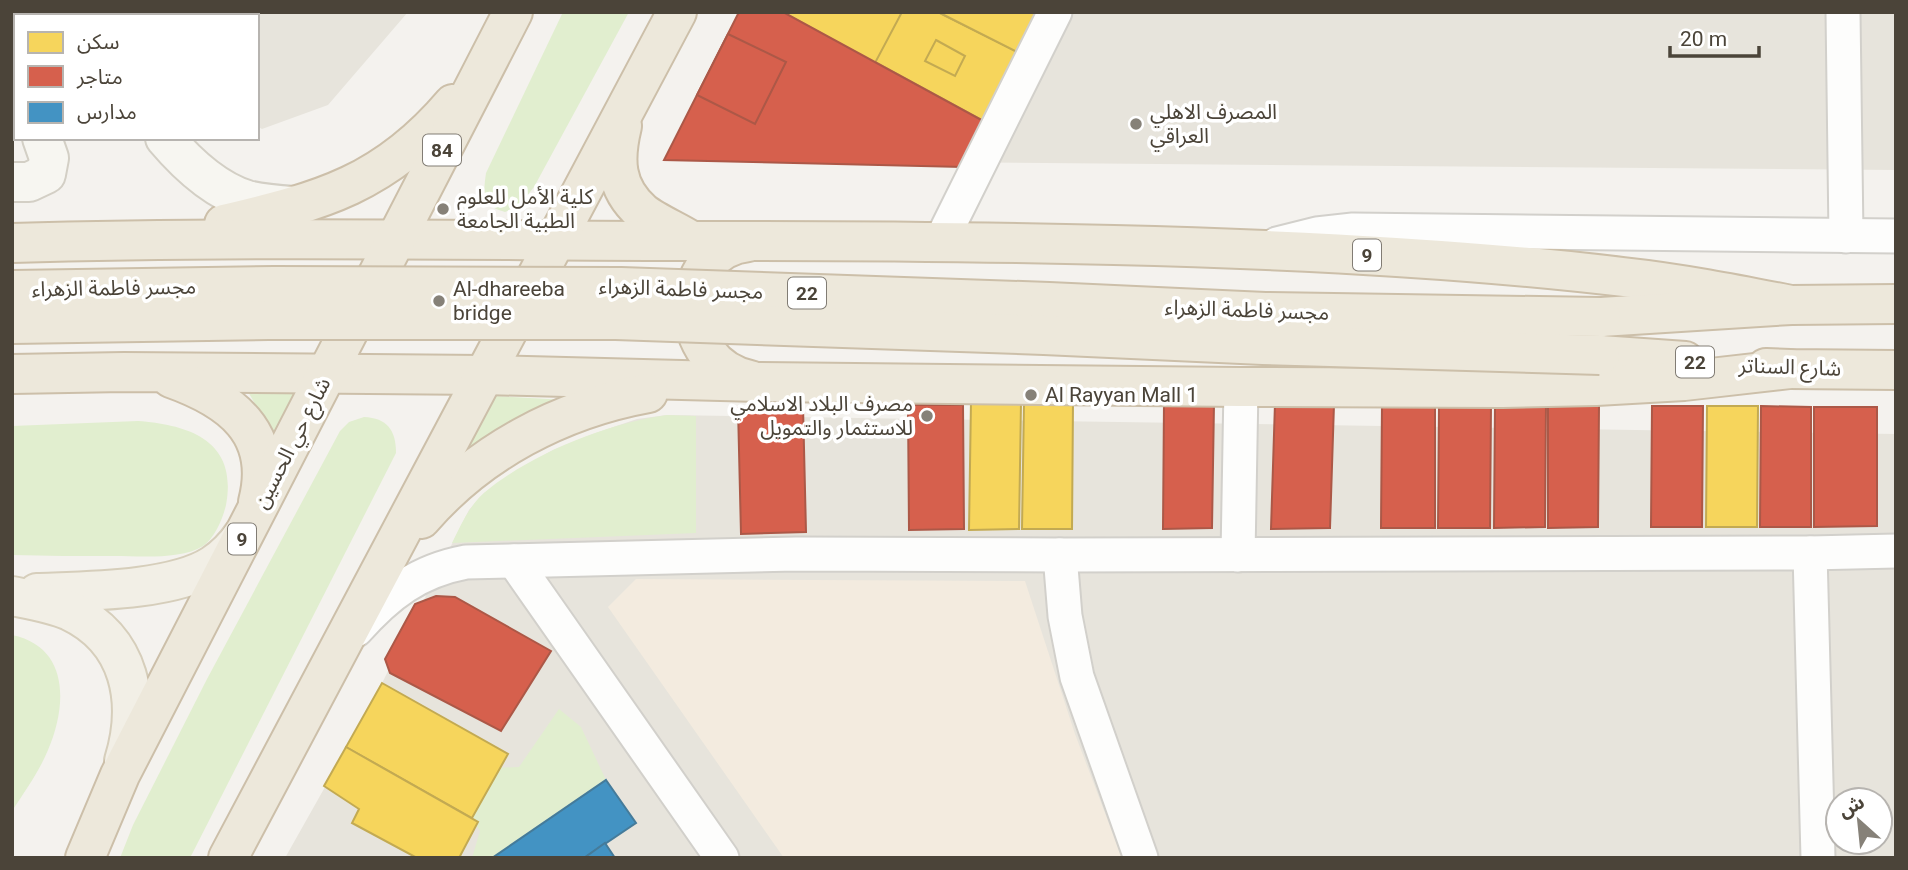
<svg xmlns="http://www.w3.org/2000/svg" width="1908" height="870" font-family="Roboto,'Noto Sans Arabic',sans-serif">
<rect width="100%" height="100%" fill="#f4f2ee"/>
<g fill="#e7e4dc" fill-rule="evenodd">
<polygon points="137,12 408,12 328,105 262,129 257,126 257,16 139,16"/>
<polygon points="743,12 1896,12 1896,170 664,160"/>
<path d="M667,415L1896,434V858H285L369,709L469,510L484,493L517,470L553,450L593,434L637,419ZM1838,800H1880V842H1838Z"/>
</g>
<polygon fill="#f3ebdf" points="636,579 1025,581 1075,734 1122,858 784,858 608,607"/>
<g fill="#e1eecf">
<path d="M563,12H629L534,187L519,206L505,212C482,206 483,194 486,173Z"/>
<polygon points="301,388 271,448 258,409 247,390"/>
<polygon points="495,396 566,400 459,466"/>
<path d="M667,415L696,416V533L452,543C461,525 469,506 484,493C530,454 608,423 667,415Z"/>
<path d="M364,417C387,418 396,430 396,453L190,858H120L133,825L207,679L340,431L349,422Z"/>
<path d="M138,421C190,425 238,441 226,505C223,518 215,538 203,546C181,560 139,556 114,556C80,556 46,556 12,555V426Z"/>
<path d="M12,635C70,647 67,706 48,750C39,772 25,791 12,811Z"/>
<polygon points="559,709 581,727 606,780 492,858 472,858 480,831 472,818 490,787 492,768 519,767"/>
</g>
<g fill="#f6d55c" stroke="#c3aa52" stroke-width="2">
<polygon points="783,12 938,12 1025,56 987,123"/>
<polygon points="783,12 902,12 875,63"/>
<polygon points="938,12 1047,12 1025,56"/>
<polygon points="936,40 965,56 955,76 925,61"/>
<polygon points="971,401 1021,402 1019,529 969,530"/>
<polygon points="1024,402 1073,402 1072,529 1022,529"/>
<polygon points="1707,406 1758,406 1757,527 1706,527"/>
<polygon points="382,683 508,754 472,818 346,747"/>
<polygon points="346,747 478,822 459,858 417,858 352,823 359,809 324,786"/>
</g>
<g fill="#d6604d" stroke="#ac5847" stroke-width="2">
<polygon points="739,12 783,12 987,123 963,167 664,160"/>
<polygon points="728,34 786,62 755,124 697,95"/>
<polygon points="1164,403 1214,403 1212,528 1163,529"/>
<polygon points="1275,403 1334,404 1330,528 1271,529"/>
<polygon points="1382,404 1435,404 1435,528 1381,528"/>
<polygon points="908,405 963,405 964,529 909,530"/>
<polygon points="1439,405 1491,405 1490,528 1438,528"/>
<polygon points="1495,405 1546,405 1545,527 1494,528"/>
<polygon points="1548,405 1599,405 1598,527 1548,528"/>
<polygon points="803,406 806,532 741,534 738,408"/>
<polygon points="1652,406 1703,406 1702,527 1651,527"/>
<polygon points="1761,406 1811,407 1811,527 1760,527"/>
<polygon points="1814,407 1877,407 1877,526 1814,527"/>
<polygon points="436,596 455,597 551,651 501,731 390,673 385,659 415,604"/>
</g>
<g fill="#4393c3" stroke="#457b9a" stroke-width="2">
<polygon points="606,780 636,823 584,858 492,858"/>
<polygon points="605,843 615,858 584,858"/>
</g>
<g fill="none" stroke-linecap="round" stroke-linejoin="round">
<g stroke="#d2d0cb" stroke-width="37">
<g id="street">
<polyline points="1843,12 1846,236"/>
<polyline points="941,241 1055,12"/>
<polyline points="1277,244 1317,234 1353,230 1896,236"/>
<polyline points="1810,553 1818,858"/>
<polyline points="1060,555 1065,616 1077,677 1141,858"/>
<polyline points="1238,555 1241,387"/>
<polyline points="514,561 722,858"/>
<path d="M356,630C388,594 418,571 466,562L796,554L1060,555L1810,553L1896,551"/>
</g>
</g>
<g stroke="#d3cfc5" stroke-width="42">
<g id="secondary">
<polyline points="75,12 77,16"/>
<polyline points="12,77 16,84"/>
<path d="M165,138C187,164 215,190 247,200C263,204 280,205 296,206"/>
<polyline points="12,182 29,182 46,174 49,158 42,138"/>
</g>
</g>
<g stroke="#d6cebb" stroke-width="42">
<g id="primary">
<path d="M37,593C85,591 173,591 213,565C225,557 235,547 243,535"/>
<path d="M12,596C32,600 52,603 70,611C131,640 142,702 124,761"/>
</g>
</g>
<g stroke="#ccbfa9" stroke-width="42">
<g id="highway">
<path d="M622,126C614,159 614,187 642,212C654,222 676,231 690,240"/>
<path d="M224,224C322,201 385,184 453,104"/>
<path d="M748,242C675,250 674,364 750,380"/>
<path d="M12,243C254,236 496,241 738,241C863,241 988,242 1114,245C1284,249 1454,257 1623,277C1679,283 1735,294 1791,305"/>
<polyline points="1601,317 1791,305 1896,304"/>
<polyline points="1600,355 1685,361"/>
<polyline points="1766,368 1790,369 1896,370"/>
<polyline points="12,374 124,372 484,375 759,382 1241,387 1502,388 1596,386 1684,381 1790,369"/>
<path d="M171,378C230,399 276,432 258,502"/>
<path d="M421,519C479,452 560,409 648,393"/>
<polyline points="85,858 120,775 513,12"/>
<polyline points="228,858 677,12"/>
</g>
</g>
<use href="#street" stroke="#fdfdfc" stroke-width="33"/>
<use href="#secondary" stroke="#f7f6f1" stroke-width="38"/>
<use href="#primary" stroke="#f2efe6" stroke-width="38"/>
<use href="#highway" stroke="#ede8db" stroke-width="38"/>
<g stroke="#ccbfa9" stroke-width="42" stroke-linecap="butt">
<g id="highway-bridge">
<polyline points="12,290 274,286 621,287 1049,302 1265,312 1601,317"/>
<polyline points="12,324 268,320 616,320 1044,335 1263,345 1600,355"/>
</g>
</g>
<use href="#highway-bridge" stroke="#ede8db" stroke-width="38"/>
</g>
<g fill="#868178" stroke="#fff" stroke-width="2.5">
<circle cx="1136" cy="124" r="7"/>
<circle cx="443" cy="209" r="7"/>
<circle cx="439" cy="301" r="7"/>
<circle cx="1031" cy="395" r="7"/>
<circle cx="927" cy="416" r="7"/>
</g>
<g text-anchor="middle" dominant-baseline="central" stroke-width="7" stroke-linejoin="round" paint-order="stroke">
<g fill="#fff" stroke="#817c74" stroke-width="2">
<rect x="423" y="134.5" width="38" height="31" rx="5"/>
<rect x="1353" y="239.5" width="28" height="31" rx="5"/>
<rect x="788" y="277.5" width="38" height="31" rx="5"/>
<rect x="1676" y="346.5" width="38" height="31" rx="5"/>
<rect x="228" y="523.5" width="28" height="31" rx="5"/>
</g>
<g font-size="19" font-weight="bold" fill="#4b4439">
<text x="442" y="150">84</text>
<text x="1367" y="255">9</text>
<text x="807" y="293">22</text>
<text x="1695" y="362">22</text>
<text x="242" y="539">9</text>
</g>
<g font-size="21" fill="#4b4439" stroke="#fff" text-anchor="start">
<text x="1150" y="112">المصرف الاهلي<tspan x="1150" dy="24">العراقي</tspan></text>
<text x="457" y="197">كلية الأمل للعلوم<tspan x="457" dy="24">الطبية الجامعة</tspan></text>
<text x="453" y="289">Al-dhareeba<tspan x="453" dy="24">bridge</tspan></text>
<text x="1045" y="395">Al Rayyan Mall 1</text>
<text x="913" y="404" text-anchor="end">مصرف البلاد الاسلامي<tspan x="913" dy="24">للاستثمار والتمويل</tspan></text>
</g>
<g font-size="21" fill="#4b4439" stroke="#fff">
<text transform="translate(114 288) rotate(-1)">مجسر فاطمة الزهراء</text>
<text transform="translate(681 289) rotate(2)">مجسر فاطمة الزهراء</text>
<text transform="translate(1247 310) rotate(2)">مجسر فاطمة الزهراء</text>
<text transform="translate(1790 367) rotate(2)">شارع السناتر</text>
<text transform="translate(292 443) rotate(-63)">شارع حي الحسين</text>
</g>
</g>
<rect width="1908" height="870" fill="none" stroke="#4b4439" stroke-width="28"/>
<rect x="14" y="14" width="245" height="126" fill="#ffffff" stroke="#b7b4b0" stroke-width="2"/>
<rect x="28" y="32" width="35" height="21" fill="#f6d55c" stroke="#b7b4b0" stroke-width="2"/>
<text x="77" y="49" font-size="21" fill="#4b4439">سكن</text>
<rect x="28" y="66" width="35" height="21" fill="#d6604d" stroke="#b7b4b0" stroke-width="2"/>
<text x="77" y="84" font-size="21" fill="#4b4439">متاجر</text>
<rect x="28" y="102" width="35" height="21" fill="#4393c3" stroke="#b7b4b0" stroke-width="2"/>
<text x="77" y="119" font-size="21" fill="#4b4439">مدارس</text>
<g transform="translate(1859 821) rotate(333)"><circle r="33" fill="#ffffff" stroke="#b7b4b0" stroke-width="2"/>
<path d="M0-5L12 26L0 18L-12 26Z" fill="#868178"/>
<text y="-10" font-size="19" font-weight="bold" text-anchor="middle" fill="#4b4439">ش</text>
</g>
<path d="M1670 46v10h89v-10" fill="none" stroke="#4b4439" stroke-width="3.5"/>
<text x="1680" y="46" font-size="21" fill="#4b4439" stroke="#ffffff" stroke-width="5" paint-order="stroke">20 m</text>
</svg>
